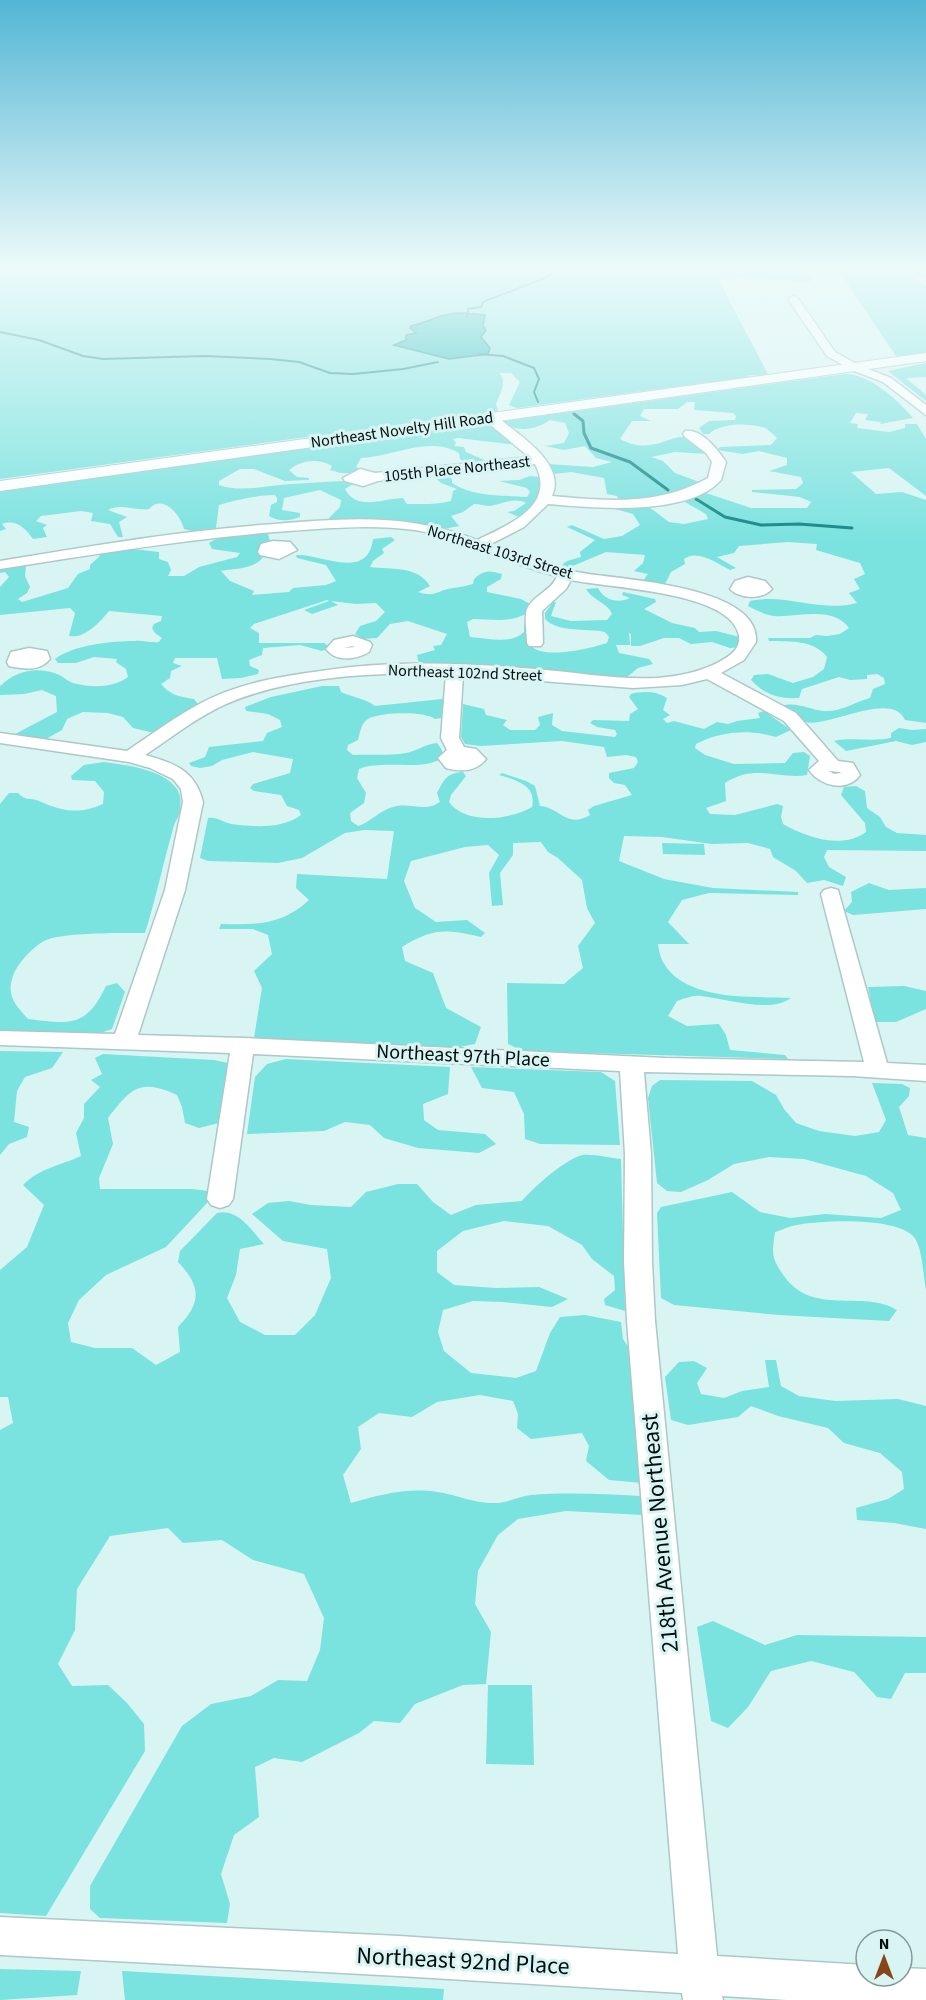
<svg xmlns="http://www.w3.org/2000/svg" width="926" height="2000" font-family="'Source Sans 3',sans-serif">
<rect width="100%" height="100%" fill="#d8f5f3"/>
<g fill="#7ae2df">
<path d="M0,266H926V277L914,278L926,286V357L900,362L840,273H812V282C781,282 749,275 718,279L769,376L748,375L750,378L731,382H710L517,408L509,405L520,382L511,373H499C508,382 500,393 496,404L498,411L0,479Z"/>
<polygon points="926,363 926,377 906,378 926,395 926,401 888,371"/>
<path d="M844,374C870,374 897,399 913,418L880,424L881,422L865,420L868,414L856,413L850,423L858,424L857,428L889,432L905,428V424H917L926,439V496L889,468L851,472L876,494L902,492L926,500V723L905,720C892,690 828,728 806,722C798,720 789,711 782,706C796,701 810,710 824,711C842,712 854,702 870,698L873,689L885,684L884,678L877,674L867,675V679L850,680L839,677L802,689L799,698C779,699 765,695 751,680L754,675L768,674L793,683L813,677L824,669L827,657C813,639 790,642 769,641L768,638H810L816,635L827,636L840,634L849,628C832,605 796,618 774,616C765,615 756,610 748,606L750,601C786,593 821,613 857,603L849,593L860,589L854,579L865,574L860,563L816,550L817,544L788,542L739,546L734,553L717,557L736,568L730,570C716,563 698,549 684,559L685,564L671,572L665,584L642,582L648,574L634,571L643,563L645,555L606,552L568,568L562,565L567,561L581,557L580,552L595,540L567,527L572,525L604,539L622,536L640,525L633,514L615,509L649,507L669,522L684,524L708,519L706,514L683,501L706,493L751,508H807L811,502L800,497L752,492V490L796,489L803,483L801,477L769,471L787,465V458L759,451L743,454L717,450L720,447L771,445L777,438C773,434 767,428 762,427C746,423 721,423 709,434H703L699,428L709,421L735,420L736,416L733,413L694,410L695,402H687L678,409H644L640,416L651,421H632L620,439C654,457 672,431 690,438C696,441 703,449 708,454L675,452L651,457L663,461L675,473L702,483L663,497L620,502L617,496L607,494L604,478L571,472L555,474L548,464L593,467L612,462L596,458L585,446L564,450L545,446L564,443L569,433L565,423L550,420C538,429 516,434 504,421Z"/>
<path d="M480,424L494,427L517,445L458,438L453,439L456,443L454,446L464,447L466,452L489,462L466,463L460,459L459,453C428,435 393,457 361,458L356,467L362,469C349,475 343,474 330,470L332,466C318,458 302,460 289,470L297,477L309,478V480L285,481L254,469H240L219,481V485C237,492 261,487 279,485C301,483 323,482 344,481L353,484L345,489C357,512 384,498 403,498L407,504C421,504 437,505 451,501L453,491L457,489L441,483L431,474L448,476L452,479V483C473,497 502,495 527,497L530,492L527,488L499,481L519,480L530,476L540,477C540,494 535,508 519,517L507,512L514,511L526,503C513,497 503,504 490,506C485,506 479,504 474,504L463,512L451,516L459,526L444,529L407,522H330L329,518L340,507L341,500L320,490L284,498L282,510L300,513V517C289,521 279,522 269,516L271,505L277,502V498L275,495C258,495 236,500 219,505L216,528L192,531L184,529C181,516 163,493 149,509C136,511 119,503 108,510L127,517L119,522L123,537H118L110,524L91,521L93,513L81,511L41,516L36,521L47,525L43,528L47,537L33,539C25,528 16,519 2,524L6,529L0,531V491Z"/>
<path d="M262,532L268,534L270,541L260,548L259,553L263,557C255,569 234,569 221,571L230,581L254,591L252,595L289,592L293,588L326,585L336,581L326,565L297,558L296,555C320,553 368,582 373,539L391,537L395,540L382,549L384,553L373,561L370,567C391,570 417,565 430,586L418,592C435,598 438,590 453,588C460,587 466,586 473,584L474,579C484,570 489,570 502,574L501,579L487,587V592L521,599L530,604V611C512,624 494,619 473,619L467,622L470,637C487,638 511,645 524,632V625L527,622C528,629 527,641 531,646C544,660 592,648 607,643L609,637L605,632C586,628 559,633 545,619V613L553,602H556L551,616L571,621L607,620L612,614C608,603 592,600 586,589L598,588C604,600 618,604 630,598L622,595L623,592L655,599L656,602L644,609L672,623L695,628L699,632L716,631L740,637V647L730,648L712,642L691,644L679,638H664L640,646H631V634L629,633L630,645H616L619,653L649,659L653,664L638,668L626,678L556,672L419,664L417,655L435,650L433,646L441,645L447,634L408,621L390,624L377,638L363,639L355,634L360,626L376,621L385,612L376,603L356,604L331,601L338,605L312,614L304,610L329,601L327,600L254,624L250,628L259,633V643H324L330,647L322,651L300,645L263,648L262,655L249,660L250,666L259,670L258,674L241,678L222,679L217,658H175L173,663L182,666L171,671L170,678L161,684C170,695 180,697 194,699L200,707L154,733L133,728L123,717L108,713L83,712L67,719L62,730L46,739L15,734L57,712L56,696L42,690L24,694L0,695V686C16,671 36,666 57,674C63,676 67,681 73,683C90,688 114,688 128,677L126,669L116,662L117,659L94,657L76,663H58L55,659C73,645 112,641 135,641C143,640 150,643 159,642L162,638L155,633L152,628L154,624L161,621L162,616L109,611C100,622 85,639 69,636L75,613L70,608L0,615V587L9,577L5,572L0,573V570L26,566L25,576L30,587L27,593L18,599L22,602L68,588L78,574L90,569V565L99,557L101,552L125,548L159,552V559L168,562L171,570L168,576H184L199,567L237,557L240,553L212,549L209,543L223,535Z"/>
<path d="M322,686H339L341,692C352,697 366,699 375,706L442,699L446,702L442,718L435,719C424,711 381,712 368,719C361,723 360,733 358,740L348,745L347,750L353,755C370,754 389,756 406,753C418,751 424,744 437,743L442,750V758C422,772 385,759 359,769L357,778L366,793L364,803L350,813L351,821L358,826C371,822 380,810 393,807C411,802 424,813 440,802L437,793C444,780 446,773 463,772L466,776L451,795L449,802C465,825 510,820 532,807C537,785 516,780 499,775L502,773L526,781L535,786L540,806C559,807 567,829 590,815L588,810L594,806L632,795L625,785L614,783L609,778V773L634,768L638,762L636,757L626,755L607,757L604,747L562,741L480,746L465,744L461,737L463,704L484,709L486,715L507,720L503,725L510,730H535L540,725L538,717L553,713L552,725L562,731L615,737L617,734L615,730L597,727L590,723L593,720L629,721L630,714L638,709L629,697L631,694C643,691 656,691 667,698L663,710L670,715L663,719L667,723L674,721L704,729L717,722L728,724L737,721L760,718L758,713L764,711L791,730L776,737C749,729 721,731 696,744L695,748L705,755L734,764L785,763L793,753L804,752L810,756L807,775C779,780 755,763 725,783L726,801L706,808L710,814L735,815L777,804L783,806L781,817L783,824C806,837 842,850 866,832L865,823L841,795L844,787L856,786L865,791L867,808L880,817L886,827L897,833L926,835V851L827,850L824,857L829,867L846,877L843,886L824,880L807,883L796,871L773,857L770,849L748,843L712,844L662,837L624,836L619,861L664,879L713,888L798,892V895L709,893L682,900L668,922L689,944H658C659,950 660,957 663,962C685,1002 753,996 791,998C770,1014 725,998 700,996C693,995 684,999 677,1001L668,1016L687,1026L719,1024L726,1035L730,1050L785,1055L788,1059L523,1051L508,1044L507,983L564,984L583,968L578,946L595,923L587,908L582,880L558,858L548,852L541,842L513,843V855L500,873L503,905L492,906L489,873L499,855L488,845L465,847L411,861L404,881L415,908L436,922L467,920L485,933L481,937C446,929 433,928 402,947L405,961L433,973L446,1008L481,1027L475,1044L454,1048L254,1038L262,988L254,971L272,954L268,935L253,929H219L221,924C256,925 282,925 309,900L296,888L297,874L387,879L394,831L364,830L345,833L302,858L278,863L208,861L200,858L208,818C218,817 222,822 231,824C253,827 283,829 301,815L299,810L287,806L281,795L254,791L250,788L253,784L290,773L293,759L253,752L222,760L212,766L200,768L191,766L189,763L205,757L209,747L263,741L267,733L282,727L280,720L268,714L246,711L245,707L271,697Z"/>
<path d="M899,728L912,730L926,729V742L912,745L896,741L846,751L834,741C853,737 872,742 891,738V733Z"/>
<path d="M104,762C126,765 163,769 177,789C181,795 181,805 180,812C178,818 174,823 173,829C163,864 156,898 145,933C124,933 60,932 44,941C33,947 21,960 15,971C5,993 13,1003 28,1019C70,1024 86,1028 106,986L117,983L125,992L112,1029L91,1036L0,1033V804L9,793H18C27,802 30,797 39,801C61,811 79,815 103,804L104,792L95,781L72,780L71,776L84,765Z"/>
<polygon points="662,843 704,844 705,855 663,854"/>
<polygon points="869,883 889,890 926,888 926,909 853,915 844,911 852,902 851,892"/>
<polygon points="904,986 926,991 926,1009 896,1022 875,1022 868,987"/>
<polygon points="0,1051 63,1052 52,1068 25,1077 17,1091 14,1122 29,1127 27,1137 9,1144 0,1155"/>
<path d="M103,1054L214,1060L228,1063L232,1071L223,1122L199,1128L185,1123L182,1107L177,1095C140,1078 131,1088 108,1118L113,1144L99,1178L100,1189H192L208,1191V1202L166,1247L106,1275L79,1300L68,1323L71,1342L95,1348H132L156,1365L180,1352L178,1327C202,1303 201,1286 178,1262L180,1251L217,1213C238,1208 251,1230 264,1244L240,1249L236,1275L227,1298L240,1322L265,1335H295L315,1315L331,1278L327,1249L283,1241L252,1214L268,1203L289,1201L311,1205L351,1207L366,1192L398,1184H417L433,1202L451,1215L476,1205L522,1201C533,1188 566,1158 583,1155C594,1154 610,1158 621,1159L625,1311L605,1305L604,1299L615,1290L614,1276L592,1259L582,1245L548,1226L504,1221L463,1231L437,1251V1272L454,1285L496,1288L539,1287L568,1299L552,1307L503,1302L473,1301L443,1310L438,1332L444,1351L471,1373L516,1378L536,1371L550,1333L560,1317L585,1315L621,1322L623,1339L634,1356L642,1483L609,1480L586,1461L589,1446L582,1433L531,1439L517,1428L518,1414L513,1401L480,1395L437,1402L412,1417L379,1413L358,1427L361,1449L343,1475L351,1503C378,1495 409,1487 437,1492C459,1495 471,1503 495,1503C508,1503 519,1496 531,1495C568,1492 604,1494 641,1496L643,1515L566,1511L518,1519L498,1535L478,1571L475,1604L491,1632L486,1684L463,1685L415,1704L400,1723L374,1721L359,1733L302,1762L274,1758L255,1767L259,1817L234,1835L221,1874L230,1904L227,1923L100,1918L90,1909V1886L182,1726L211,1704L251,1696L278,1680L307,1681L320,1650L324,1618L304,1574L253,1560L222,1540L183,1543L168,1528L110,1536L77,1589L75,1630L58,1664L72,1686L108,1685L127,1703L144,1724L145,1751L46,1916L0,1913V1430L13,1423L8,1397H0V1270L27,1247L44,1205L23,1185C40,1168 59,1166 81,1156L76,1133L84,1118V1104L100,1087L91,1080L102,1074L95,1058Z"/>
<polygon points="286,1059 450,1067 448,1094 423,1104 424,1120 438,1130 485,1134 496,1144 479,1153 418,1148 384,1138 370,1125 345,1122 324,1131 247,1134 255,1077 267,1064"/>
<polygon points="471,1067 601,1072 615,1081 620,1145 540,1144 525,1139 524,1114 514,1092 482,1088"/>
<path d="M660,1080L752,1081L776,1095L784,1109L796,1123L819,1131L855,1136L879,1132L886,1120L872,1083L902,1084L910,1088L909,1096L899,1107L908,1135L926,1138V1290C923,1275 923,1254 916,1240C904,1216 820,1220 797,1225C789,1226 782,1230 775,1232C772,1255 771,1257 784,1276C813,1317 862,1289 897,1310L889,1321L779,1315L674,1305L661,1298L657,1213L661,1207L732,1192L760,1212L790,1218L825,1214L881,1218L901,1210L893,1193L866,1176L804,1159L769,1157L734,1164L708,1180L681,1192L667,1191L657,1183L648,1098L652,1086Z"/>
<polygon points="765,1360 776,1360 781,1386 799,1396 835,1401 898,1399 926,1406 926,1529 894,1523 857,1520 856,1508 888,1499 904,1489 902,1472 880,1453 844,1443 828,1428 778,1416 751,1406 738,1417 688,1425 671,1420 665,1377 679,1362 694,1361 707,1368 697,1383 701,1394 724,1398 742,1391 769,1387"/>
<polygon points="713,1621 765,1645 797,1635 926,1637 926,1673 905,1673 891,1699 877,1697 854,1672 811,1661 771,1671 748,1707 728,1728 711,1721 697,1627"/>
<polygon points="488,1685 532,1685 534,1765 486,1764"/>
<polygon points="0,1969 81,1971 77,1995 0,2000"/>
<polygon points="122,1971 444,1989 443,2000 125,2000"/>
</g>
<path fill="#11b8b6" stroke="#0d8584" stroke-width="1.5" d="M463,313L485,315L483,326L486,330L481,337L490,348L488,354L449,359L394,345L406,340V335L416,333L410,328L411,326C429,322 445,312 463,313Z"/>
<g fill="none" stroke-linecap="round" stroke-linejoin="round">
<g stroke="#0d8584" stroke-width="2">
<polyline points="467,317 468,309 481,307 483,302 545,278 561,266"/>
<polyline points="0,332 39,340 83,356 103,359 204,356 270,359 299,362 330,373 353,374 403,369 438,362"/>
<polyline points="479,354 503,356 534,368 539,379 534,392 538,402"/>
<polyline points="574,414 576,416"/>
</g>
<g stroke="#0d8584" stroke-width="3">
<polyline points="574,414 583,421 584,433 591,448 630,462 668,490"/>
<polyline points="696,499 725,517 761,525 799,524 852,528"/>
</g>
<g stroke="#acc8c7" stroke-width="3">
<g id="minor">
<polygon points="793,296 797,297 835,352 860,366 891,378 926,405 926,415 883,382 852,370 827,356 788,299"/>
<path d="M490,414C498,416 504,423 510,427C530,443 565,468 552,496C608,501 657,506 708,478L712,462L706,453L685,437L683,434L685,431C701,428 718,450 726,462L721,480C688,517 593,508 548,504L524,527L489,545C518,556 547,566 577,572C615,580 761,584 756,642L744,660L721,673L796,713L838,761L853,763L860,775C847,793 820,786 809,770L819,761L784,721L707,679L682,685L633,688L463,675L459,738L464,747L476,749L486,759C476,772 461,772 446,768L438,758L447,750L441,738L446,674C376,672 291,676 226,704C197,717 171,738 145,755C174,763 195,770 203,802L185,890L138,1035L243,1038L665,1058L864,1062L821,894L824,890L831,888L838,890L887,1063L926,1065V1081L852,1076L644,1072L651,1154L652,1262L655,1321L717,1956L866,1965V1976H902V1968L926,1969V2000H787L722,1996L723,2000H683L682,1993L399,1976L0,1955V1917L399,1936L678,1954L627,1321L624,1262L625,1154L620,1071L253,1054L233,1199L229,1205L220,1208L211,1205L207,1199L230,1053L0,1045V1031L115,1034L165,890L183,802L181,789L173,779L150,768L129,762L0,743V733L127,751C152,734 176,716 203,702C240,683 282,676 321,671C392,660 464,663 535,669C575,672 616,680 657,678C682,676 710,670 730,655C738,649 741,641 738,632C725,591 608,588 571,580L566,589L542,611L543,643L541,646H529L527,643C527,633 524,618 527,609C534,594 552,591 557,576C509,565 460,537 415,530C373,524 329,528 288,531C191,538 96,554 0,569V561C91,546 183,530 275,524C346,518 409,513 477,540C508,525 557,506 535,464L445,472L378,481L363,486L345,481L343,478L360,469L375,473L529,457L486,421L484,418L486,415ZM829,771L840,772L841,773L834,774Z"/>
<polygon points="273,541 290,542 297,550 279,559 260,555 258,552 261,544"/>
<path d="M748,577L765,581L772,589C762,600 740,599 730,589L735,581Z"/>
<path d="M353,636L370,642L372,645L369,652C355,660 336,662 326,649L334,640ZM352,646L355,647L344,648Z"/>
<path d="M29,648L47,651L50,659C39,672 24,669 9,666L7,662L11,652Z"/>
</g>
</g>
<g stroke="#acc8c7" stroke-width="2">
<polygon id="major" points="926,353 926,361 0,491 0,481"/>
</g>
<use href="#minor" fill="#fff" fill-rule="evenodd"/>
<use href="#major" fill="#fff" fill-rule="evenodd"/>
</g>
<linearGradient id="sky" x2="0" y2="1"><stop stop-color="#52b6d4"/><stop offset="0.49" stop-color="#edfafa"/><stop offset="1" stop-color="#edfafa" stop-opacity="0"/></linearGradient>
<rect width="926" height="546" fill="url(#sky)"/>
<g text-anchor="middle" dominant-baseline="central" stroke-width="6" stroke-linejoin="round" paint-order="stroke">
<g font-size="16" fill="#050e0e" stroke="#d8f5f3">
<text transform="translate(402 430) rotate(-8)">Northeast Novelty Hill Road</text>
<text transform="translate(457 469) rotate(-6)">105th Place Northeast</text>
<text transform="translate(500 552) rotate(17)">Northeast 103rd Street</text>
<text transform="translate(465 673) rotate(2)">Northeast 102nd Street</text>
</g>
<g font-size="20" fill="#050e0e" stroke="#d8f5f3">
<text transform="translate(463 1056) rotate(3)">Northeast 97th Place</text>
</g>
<g font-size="24" fill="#050e0e" stroke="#d8f5f3">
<text transform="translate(660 1533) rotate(-95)">218th Avenue Northeast</text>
<text transform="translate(463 1961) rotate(3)">Northeast 92nd Place</text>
</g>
</g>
<g transform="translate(884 1958)"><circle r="28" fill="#d8f5f3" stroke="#849997" stroke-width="1.5"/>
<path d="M0-4.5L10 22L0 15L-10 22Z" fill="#884518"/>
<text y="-9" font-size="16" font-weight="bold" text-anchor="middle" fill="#050e0e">N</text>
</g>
</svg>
